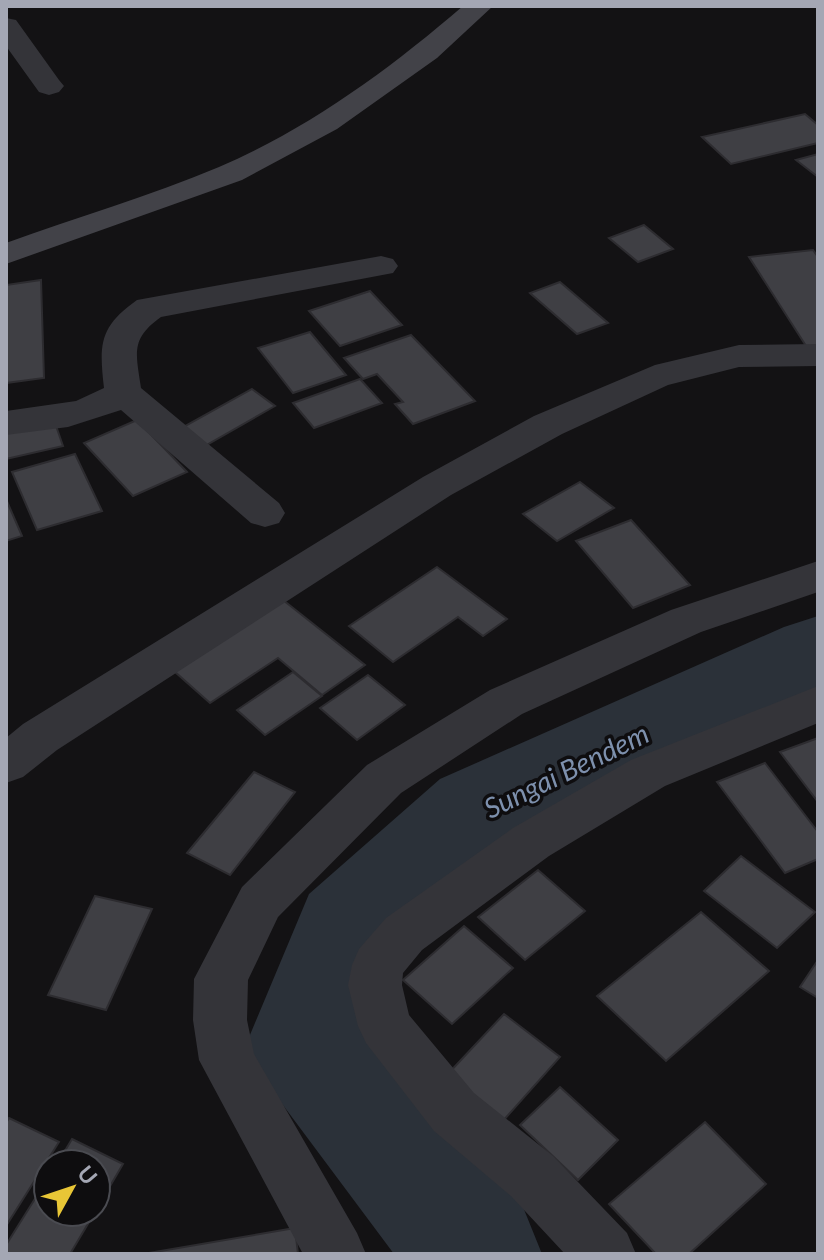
<svg xmlns="http://www.w3.org/2000/svg" width="824" height="1260" font-family="Lato,sans-serif">
<rect width="100%" height="100%" fill="#131214"/>
<g fill="none" stroke-linecap="round" stroke-linejoin="round">
<polygon fill="#2b3139" fill-rule="evenodd" points="818,616 818,694 516,841 396,957 371,1029 523,1207 542,1254 394,1254 265,1081 247,1042 309,894 440,779 784,627"/>
</g>
<g fill="#3f3f44" stroke="#2d2c30" stroke-width="2">
<polygon points="805,114 818,125 818,143 731,164 702,137"/>
<polygon points="818,154 818,177 796,160"/>
<polygon points="644,225 673,249 638,262 609,238"/>
<polygon points="813,250 818,257 818,348 808,349 749,257"/>
<polygon points="41,280 44,378 6,383 6,285"/>
<polygon points="560,282 608,323 577,334 530,293"/>
<polygon points="370,291 402,325 340,346 309,311"/>
<polygon points="310,332 346,375 293,393 258,348"/>
<polygon points="411,335 475,401 413,424 395,404 403,402 377,374 363,379 344,358"/>
<polygon points="360,379 382,403 314,428 293,403"/>
<polygon points="252,389 275,406 203,447 180,429"/>
<polygon points="54,420 63,446 6,459 6,431"/>
<polygon points="137,420 187,472 133,496 84,443"/>
<polygon points="75,454 102,511 37,530 12,472"/>
<polygon points="580,482 614,508 557,541 523,514"/>
<polygon points="6,499 22,536 6,541"/>
<polygon points="631,520 690,585 633,608 576,541"/>
<polygon points="437,567 507,619 483,636 458,617 393,662 349,626"/>
<polygon points="283,600 365,665 322,695 278,658 210,703 174,671"/>
<polygon points="293,672 322,696 265,735 237,710"/>
<polygon points="368,675 405,705 357,740 320,708"/>
<polygon points="818,738 818,802 780,752"/>
<polygon points="765,763 818,832 818,859 785,873 717,782"/>
<polygon points="254,772 295,792 230,875 187,853"/>
<polygon points="741,856 815,912 777,948 704,891"/>
<polygon points="538,870 585,911 525,960 478,917"/>
<polygon points="95,896 152,909 106,1010 48,995"/>
<polygon points="701,912 769,971 666,1061 597,996"/>
<polygon points="464,926 513,968 452,1024 403,980"/>
<polygon points="818,960 818,998 800,987"/>
<polygon points="504,1014 560,1057 502,1122 446,1076"/>
<polygon points="560,1087 618,1140 578,1180 520,1125"/>
<polygon points="9,1118 59,1142 6,1226 6,1123"/>
<polygon points="705,1122 766,1184 689,1254 656,1254 609,1204"/>
<polygon points="72,1139 123,1164 96,1210 96,1164 57,1164"/>
<polygon points="48,1178 48,1212 95,1212 70,1254 6,1254 6,1245"/>
<polygon points="295,1228 298,1254 143,1254"/>
</g>
<g fill="none" stroke-linecap="round" stroke-linejoin="round">
<g fill="#343439" fill-rule="evenodd">
<polygon points="6,18 16,20 59,80 64,86 59,92 49,95 39,92 6,46"/>
<path d="M381,256L393,259L398,266L393,273L161,317C130,339 136,353 141,388L279,503L285,513L279,523L265,527L251,523L121,410L68,427L6,435V411L76,401L104,388C99,344 99,327 137,300Z"/>
<polygon points="818,344 818,366 739,367 668,385 562,434 451,495 57,750 23,777 6,783 6,738 23,724 423,477 534,416 655,365 739,345"/>
<polygon points="818,561 818,592 701,632 522,714 401,793 278,917 248,980 247,1020 254,1054 357,1233 366,1254 303,1254 199,1060 193,1020 194,979 242,887 367,765 490,690 671,610"/>
<polygon points="818,686 818,723 665,786 549,856 422,950 403,973 402,985 409,1015 474,1093 553,1156 627,1233 636,1254 565,1254 511,1196 434,1131 366,1043 358,1026 348,985 352,965 359,949 386,918 513,828 631,760"/>
</g>
<path fill="#424248" fill-rule="evenodd" d="M463,6H493L437,58L337,129L242,180L6,264V243C77,217 150,196 219,167C308,129 390,69 463,6Z"/>
</g>
<g text-anchor="middle" dominant-baseline="central" stroke-width="7" stroke-linejoin="round" paint-order="stroke">
<g font-size="28" font-style="italic" fill="#7d90ad" stroke="#0e0d0f">
<text transform="translate(566 770) rotate(-26)">Sungai Bendem</text>
</g>
</g>
<rect width="824" height="1260" fill="none" stroke="#a4a7b4" stroke-width="16"/>
<g transform="translate(72 1188) rotate(50)"><circle r="38" fill="#0e0d0f" stroke="#4a4b51" stroke-width="2"/>
<path d="M0-6L14 30L0 20L-14 30Z" fill="#e8c636"/>
<text y="-12" font-size="22" font-weight="bold" text-anchor="middle" fill="#a4a7b4">U</text>
</g>
</svg>
